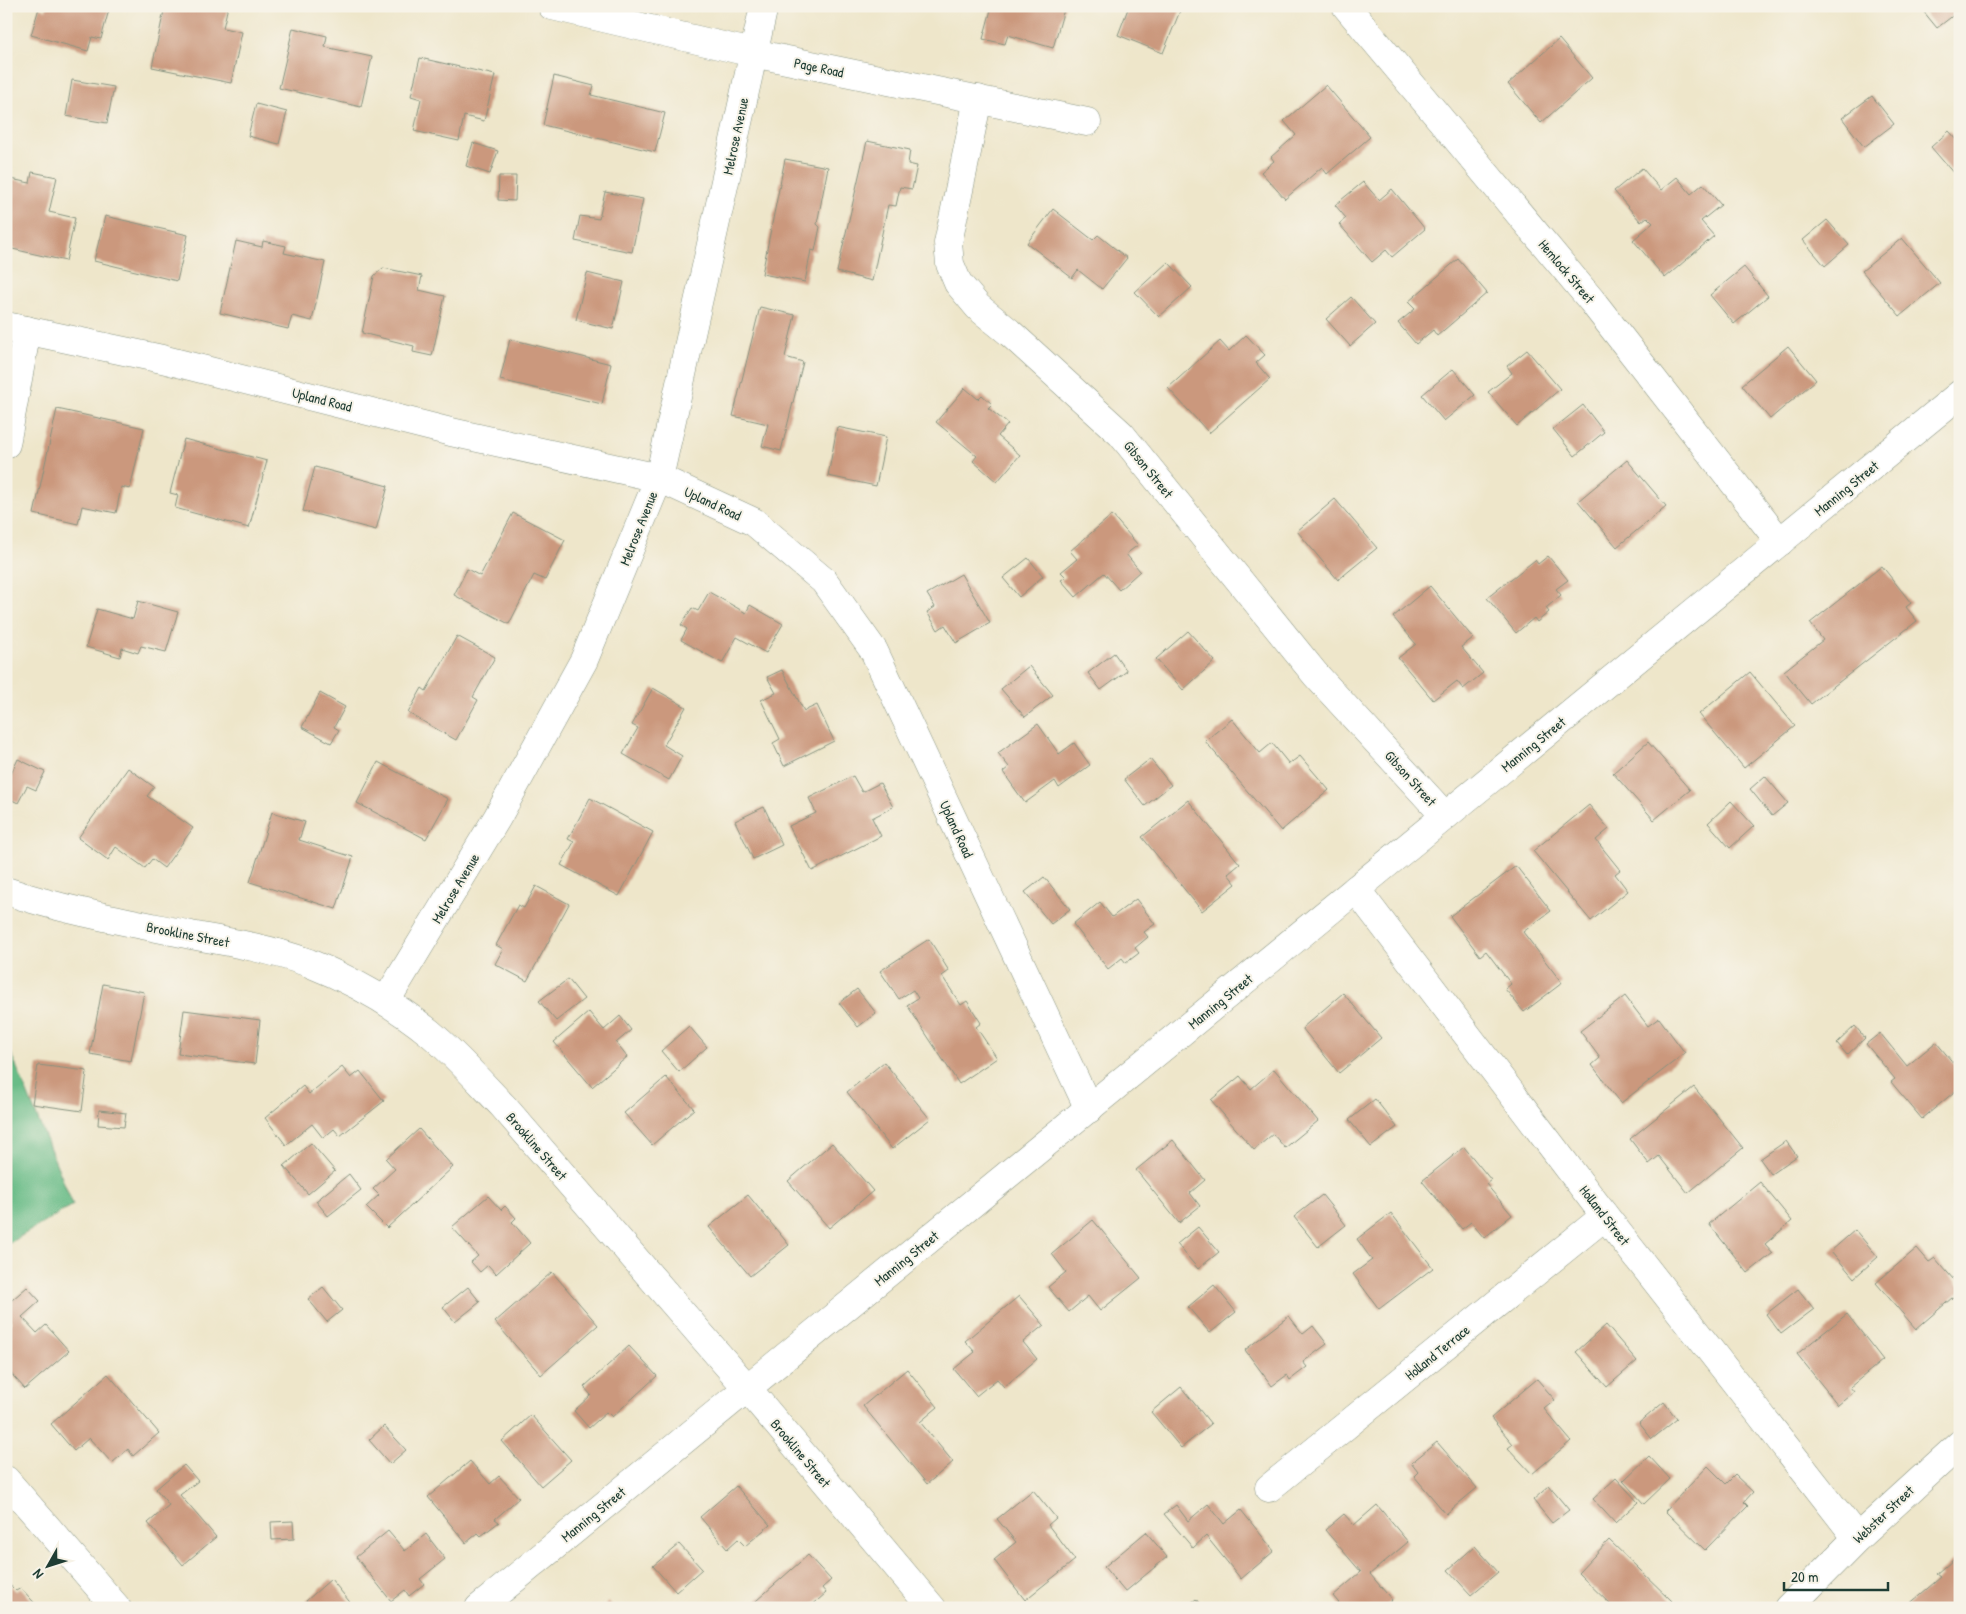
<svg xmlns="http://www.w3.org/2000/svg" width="1966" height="1614" font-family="'Patrick Hand',sans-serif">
<rect width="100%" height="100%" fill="#f7f3e8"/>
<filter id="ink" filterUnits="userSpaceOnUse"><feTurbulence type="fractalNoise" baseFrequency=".02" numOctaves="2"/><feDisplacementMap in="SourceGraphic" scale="10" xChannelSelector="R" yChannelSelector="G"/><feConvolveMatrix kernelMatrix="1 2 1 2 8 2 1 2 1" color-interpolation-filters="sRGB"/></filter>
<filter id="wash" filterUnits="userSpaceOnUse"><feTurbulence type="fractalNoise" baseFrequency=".0096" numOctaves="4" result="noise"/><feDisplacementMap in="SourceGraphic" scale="20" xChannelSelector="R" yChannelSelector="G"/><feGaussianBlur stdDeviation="1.12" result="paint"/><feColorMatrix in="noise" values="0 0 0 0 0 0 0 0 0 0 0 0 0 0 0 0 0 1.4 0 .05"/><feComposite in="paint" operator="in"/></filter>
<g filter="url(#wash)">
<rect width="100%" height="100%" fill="#eee6ca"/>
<polygon fill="#69bc87" stroke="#447c5e" points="6,1041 73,1205 6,1245"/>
<g id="blocks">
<g fill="#cb987d">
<polygon points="47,6 110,6 101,39 92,37 88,51 31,35 39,8 46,10"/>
<polygon points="165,6 228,6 223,28 242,32 231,83 152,67"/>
<polygon points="992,6 1065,6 1053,48 1008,35 1005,44 983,39"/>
<polygon points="1129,6 1182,6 1163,53 1118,35"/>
<polygon points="1919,6 1960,6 1960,12 1959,11 1937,28"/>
<polygon points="293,28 327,36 325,47 372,57 361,107 279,88"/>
<polygon points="1559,39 1592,78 1541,123 1508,84"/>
<polygon points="420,58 495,75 484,121 464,116 459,141 414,131 421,99 411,96"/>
<polygon points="554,76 594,86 591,95 665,113 655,152 543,125"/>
<polygon points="72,80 114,87 107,123 66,116"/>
<polygon points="1326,85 1370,137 1327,174 1322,167 1285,199 1261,172 1274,161 1271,157 1296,135 1284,121"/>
<polygon points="1872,96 1894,124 1864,147 1842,118"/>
<polygon points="256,104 287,112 279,144 248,136"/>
<polygon points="1949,131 1960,143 1960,170 1955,175 1931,147"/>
<polygon points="867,141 910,150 908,164 917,166 912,189 900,187 896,206 888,205 872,281 837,272"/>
<polygon points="473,143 498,151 490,174 466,166"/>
<polygon points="785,159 828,167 817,224 820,227 815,251 811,250 805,282 762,274"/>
<polygon points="1642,168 1661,190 1677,177 1691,194 1703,184 1721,205 1701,221 1714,236 1665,278 1633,240 1653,223 1647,217 1641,222 1614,191"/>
<polygon points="32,172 57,177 49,212 75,218 66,261 8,248 10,241 6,240 6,178 30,183"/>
<polygon points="499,176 516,176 515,201 498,200"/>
<polygon points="1363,182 1379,200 1392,189 1425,229 1392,257 1386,250 1372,262 1339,224 1346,218 1335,205"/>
<polygon points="605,192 643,199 632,252 575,241 580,216 599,219"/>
<polygon points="1053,209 1093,240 1098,235 1127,258 1102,289 1078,270 1072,278 1027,243"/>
<polygon points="105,216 188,235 177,281 94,261"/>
<polygon points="1827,220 1849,245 1825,266 1803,240"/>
<polygon points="1902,238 1940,283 1900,316 1862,271"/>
<polygon points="236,241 262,247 263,241 286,246 284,253 325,262 312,321 292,316 288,329 220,313"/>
<polygon points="1458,259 1487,293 1437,336 1433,330 1416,344 1398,323 1415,309 1408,302"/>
<polygon points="1168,262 1192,287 1159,317 1135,292"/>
<polygon points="1744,267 1768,296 1734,324 1710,295"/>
<polygon points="383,268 422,276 419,290 445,296 432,356 413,352 414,346 362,333 374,276"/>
<polygon points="587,273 624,282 613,329 576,320"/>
<polygon points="1351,297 1375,324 1350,346 1326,319"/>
<polygon points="760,307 795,315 785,357 803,362 781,451 762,446 768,424 733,416"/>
<polygon points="1246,335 1265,355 1256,363 1270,379 1209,433 1168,388 1220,341 1229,351"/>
<polygon points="510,339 611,364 602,404 500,380"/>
<polygon points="1788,346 1816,380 1770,419 1742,385"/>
<polygon points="1527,350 1560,389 1517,426 1488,392 1512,373 1507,366"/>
<polygon points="1453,369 1475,395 1444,421 1422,395"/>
<polygon points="965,388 978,399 982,395 992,404 988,408 1008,424 998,436 1020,455 997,482 973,461 977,456 936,422"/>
<polygon points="1583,405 1604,432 1575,456 1553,429"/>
<polygon points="57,409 144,428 130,489 121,487 116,513 82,506 78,524 34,514"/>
<polygon points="837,427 886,437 876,486 828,476"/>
<polygon points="184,439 267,461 249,528 175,508 178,495 170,493"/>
<polygon points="1627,460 1666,506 1617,547 1578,501"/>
<polygon points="315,467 388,486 376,530 303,511"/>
<polygon points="1335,499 1377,548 1338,580 1297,531"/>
<polygon points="513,513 565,540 545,580 534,575 509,624 454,595 467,569 480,576"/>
<polygon points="1112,515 1138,545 1126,554 1140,571 1119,590 1104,573 1076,597 1061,580 1066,577 1061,572 1077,559 1070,551"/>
<polygon points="1548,556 1568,580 1556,589 1561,595 1546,608 1549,612 1537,622 1534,618 1516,633 1487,598 1535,560 1538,564"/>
<polygon points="1028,558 1043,576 1019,597 1003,578"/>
<polygon points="1882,566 1911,603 1906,607 1917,621 1811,704 1784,671 1823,640 1810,623"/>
<polygon points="961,574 990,623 956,643 945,625 938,630 927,612 935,607 927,594"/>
<polygon points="1430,586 1473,638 1461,647 1483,673 1463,689 1457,681 1433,700 1398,658 1416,644 1393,617"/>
<polygon points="709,592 746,613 750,605 783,624 766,653 737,637 722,663 681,640 687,629 681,625 692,608 698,611"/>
<polygon points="138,601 178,612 166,652 141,646 138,653 122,648 120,657 86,647 97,609 133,619"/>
<polygon points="1188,631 1215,661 1183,690 1156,659"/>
<polygon points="457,636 495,657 473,697 478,700 456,740 408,713 422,688 426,691"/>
<polygon points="1114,653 1127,671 1101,690 1088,673"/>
<polygon points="1029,666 1053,695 1025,717 1001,689"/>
<polygon points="782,670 804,711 817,705 834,741 784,766 773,743 780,739 761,700 776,693 767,677"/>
<polygon points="1750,672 1795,726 1744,768 1699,714"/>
<polygon points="653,688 686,707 664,745 682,756 669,780 623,754 638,728 632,725"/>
<polygon points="320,693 345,707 334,727 339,730 331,743 302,727"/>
<polygon points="1232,719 1260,753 1272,743 1289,764 1300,756 1329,790 1281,831 1205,741"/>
<polygon points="1038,724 1059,754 1074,743 1090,765 1059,788 1055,781 1025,803 1003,772 1009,767 998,753"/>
<polygon points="1648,742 1690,790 1654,820 1613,773"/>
<polygon points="18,759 45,772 36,790 27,786 18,803 10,799 6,806 6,772 11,774"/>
<polygon points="1150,759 1171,785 1145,806 1124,779"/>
<polygon points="378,762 448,799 426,839 357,803"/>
<polygon points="128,768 154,787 147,796 193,828 164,868 152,859 145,868 116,847 108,860 78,838"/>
<polygon points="853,776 862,792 880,783 893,807 872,818 881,836 812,871 789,826 816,813 809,798"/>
<polygon points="1765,776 1788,803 1772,816 1750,789"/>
<polygon points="590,798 653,832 619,896 561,865 574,842 568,839"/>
<polygon points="1188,800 1240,864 1228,874 1236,884 1202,911 1142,837"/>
<polygon points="1731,801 1754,826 1730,848 1708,823"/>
<polygon points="1589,805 1609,829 1596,840 1620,870 1615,874 1628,891 1591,921 1533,851"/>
<polygon points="764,807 782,845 753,859 735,821"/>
<polygon points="272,812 305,822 299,840 353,857 336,909 250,882"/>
<polygon points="1516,866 1551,911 1523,932 1562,983 1524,1012 1505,989 1511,984 1486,951 1480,956 1450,916"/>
<polygon points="1044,877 1070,909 1051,924 1025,892"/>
<polygon points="536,886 569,904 527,981 495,964 503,949 496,945 518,905 524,908"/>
<polygon points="1136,899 1155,924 1144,932 1148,937 1135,948 1139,953 1126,963 1122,958 1108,969 1073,924 1100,902 1112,917"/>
<polygon points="929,939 949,971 942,976 961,1005 967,1001 981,1023 976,1027 997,1058 959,1084 907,1005 918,998 913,990 899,999 880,971"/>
<polygon points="568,979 584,999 556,1021 539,1001"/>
<polygon points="103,984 144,992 131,1061 90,1054"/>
<polygon points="857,989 876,1013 858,1027 839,1003"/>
<polygon points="1343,993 1381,1038 1339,1073 1302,1028"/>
<polygon points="1625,996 1648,1026 1659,1018 1685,1053 1621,1103 1592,1065 1600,1058 1580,1031"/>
<polygon points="184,1010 260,1020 255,1064 178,1054"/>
<polygon points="589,1012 604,1030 620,1016 631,1030 616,1043 627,1057 592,1087 554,1042"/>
<polygon points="689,1026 707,1047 679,1072 661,1051"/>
<polygon points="1855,1026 1865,1038 1847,1055 1837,1043"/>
<polygon points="1880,1033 1907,1066 1936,1042 1960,1071 1960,1087 1922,1119 1891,1082 1895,1079 1866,1044"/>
<polygon points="884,1062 930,1119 892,1149 847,1092"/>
<polygon points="38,1065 87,1071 82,1111 32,1104"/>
<polygon points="342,1067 351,1078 360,1071 384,1101 340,1136 334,1129 323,1138 312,1124 286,1145 265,1118 303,1086 309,1094"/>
<polygon points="1274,1069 1318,1121 1285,1148 1273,1134 1254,1150 1211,1100 1240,1076 1251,1089"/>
<polygon points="666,1077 694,1109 652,1145 624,1113"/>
<polygon points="1694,1087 1743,1148 1688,1193 1659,1156 1649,1164 1630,1139"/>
<polygon points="1375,1099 1397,1127 1371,1147 1349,1120"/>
<polygon points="99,1110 126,1113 124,1127 98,1125"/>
<polygon points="419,1129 453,1167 387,1228 366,1207 379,1195 373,1189 395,1169 386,1159"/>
<polygon points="1173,1140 1205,1180 1190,1193 1200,1206 1179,1223 1136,1170"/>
<polygon points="1786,1141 1797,1156 1771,1174 1760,1159"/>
<polygon points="311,1143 335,1171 308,1194 284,1166"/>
<polygon points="832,1143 873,1191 829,1228 788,1181"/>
<polygon points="1464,1147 1491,1180 1486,1184 1512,1215 1484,1238 1471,1222 1462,1229 1422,1181"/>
<polygon points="349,1174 361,1190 328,1216 316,1201"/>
<polygon points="1760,1182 1792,1221 1765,1244 1773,1253 1748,1273 1709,1224"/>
<polygon points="748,1195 789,1245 750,1276 709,1227"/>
<polygon points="1322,1195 1346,1225 1318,1247 1294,1217"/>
<polygon points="488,1196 501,1210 505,1206 516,1218 512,1222 530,1243 496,1274 488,1265 480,1272 471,1262 478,1256 452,1227"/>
<polygon points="1391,1213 1433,1268 1379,1309 1353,1274 1372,1260 1357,1239"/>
<polygon points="1093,1220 1141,1278 1100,1311 1088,1296 1069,1312 1048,1287 1066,1272 1052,1254"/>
<polygon points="1198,1227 1219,1252 1198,1269 1177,1244"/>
<polygon points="1855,1230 1878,1257 1854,1278 1831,1251"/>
<polygon points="1917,1248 1929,1262 1935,1258 1960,1287 1960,1291 1916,1329 1876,1283"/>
<polygon points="552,1272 598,1325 541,1375 495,1322"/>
<polygon points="1214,1285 1236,1312 1210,1333 1188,1307"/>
<polygon points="27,1287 40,1301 22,1317 37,1333 46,1325 69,1351 25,1389 6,1368 6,1327 12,1322 6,1316 6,1305"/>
<polygon points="323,1287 342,1310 327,1322 308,1299"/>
<polygon points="468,1287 480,1302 455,1322 443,1307"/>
<polygon points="1798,1289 1814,1309 1781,1334 1766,1314"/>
<polygon points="1019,1296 1044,1325 1023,1342 1037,1359 1004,1387 997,1379 976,1396 954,1369 975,1352 965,1341"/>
<polygon points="1847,1314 1883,1360 1850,1387 1854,1392 1838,1405 1797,1354"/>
<polygon points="1289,1316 1303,1334 1313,1326 1327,1344 1303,1362 1307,1367 1290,1380 1287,1375 1272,1386 1245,1350"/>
<polygon points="1606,1325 1637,1361 1607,1387 1576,1352"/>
<polygon points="629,1346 657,1376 612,1417 607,1412 589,1428 574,1411 591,1395 584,1387"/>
<polygon points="907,1369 938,1407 920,1422 953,1462 927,1484 863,1406"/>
<polygon points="108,1374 159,1433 133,1456 128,1449 112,1463 89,1438 74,1451 51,1424"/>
<polygon points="1537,1379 1555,1400 1544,1409 1571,1441 1532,1474 1508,1448 1513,1444 1491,1418"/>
<polygon points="1181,1387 1211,1424 1181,1448 1151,1412"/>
<polygon points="1664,1402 1677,1419 1652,1439 1639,1423"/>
<polygon points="531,1415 571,1460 541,1486 502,1441"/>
<polygon points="384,1426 406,1450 390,1464 369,1440"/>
<polygon points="1437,1442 1477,1488 1446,1514 1414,1476 1418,1472 1411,1463"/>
<polygon points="1649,1456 1670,1479 1644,1504 1623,1481"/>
<polygon points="470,1461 490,1484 499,1476 519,1498 495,1519 499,1522 481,1536 478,1533 466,1543 428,1497"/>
<polygon points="184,1465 198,1481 180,1495 216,1537 183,1565 148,1523 169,1505 156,1489"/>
<polygon points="1708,1466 1726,1484 1735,1475 1753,1492 1744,1502 1748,1506 1705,1550 1665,1511"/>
<polygon points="1616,1478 1638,1502 1615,1523 1593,1499"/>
<polygon points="736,1486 770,1525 745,1546 738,1539 727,1549 700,1517"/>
<polygon points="1549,1486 1569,1510 1552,1523 1533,1500"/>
<polygon points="1033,1490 1056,1518 1048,1525 1075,1560 1025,1600 994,1560 1016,1542 997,1519"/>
<polygon points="1208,1504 1224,1524 1241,1510 1274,1551 1241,1579 1206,1536 1193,1548 1164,1514 1176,1505 1188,1521"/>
<polygon points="1377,1505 1408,1542 1370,1574 1392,1600 1383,1608 1343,1608 1333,1596 1361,1572 1325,1530 1344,1514 1354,1525"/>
<polygon points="293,1521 294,1539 272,1540 271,1522"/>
<polygon points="388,1531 405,1551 426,1534 445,1559 420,1579 424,1584 409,1596 405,1590 391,1601 356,1557"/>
<polygon points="1146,1532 1167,1557 1125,1592 1104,1567"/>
<polygon points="1609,1540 1672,1601 1665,1608 1614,1608 1578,1573"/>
<polygon points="679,1544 702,1569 676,1592 653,1566"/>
<polygon points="1475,1546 1498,1572 1471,1595 1448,1570"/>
<polygon points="1960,1554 1960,1608 1909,1608 1907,1606 1941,1577 1937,1574"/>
<polygon points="808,1555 831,1580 822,1588 826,1593 809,1608 748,1608"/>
<polygon points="331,1579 353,1606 351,1608 312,1608 306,1601"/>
<polygon points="6,1581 16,1591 21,1588 39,1608 6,1608"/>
<polygon points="1196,1599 1203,1608 1185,1608"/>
<polygon points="609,1602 614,1608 603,1608"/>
</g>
</g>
</g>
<g filter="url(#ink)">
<use href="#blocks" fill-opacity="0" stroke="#86927f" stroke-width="1"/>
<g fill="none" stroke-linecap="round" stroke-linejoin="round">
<g stroke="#86927f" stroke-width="29">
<g id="minor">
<polyline points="552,6 753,53 1087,122"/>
<polyline points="1346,6 1592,301 1780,542"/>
<polyline points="978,99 948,243 950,264 958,283 978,307 1009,332 1121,434 1315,674 1445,816"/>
<polyline points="6,326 162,359 451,432 659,478 754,522 824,581 874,651 1089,1109"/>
<polyline points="6,444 27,330"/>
<polyline points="1356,889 1605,1216 1857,1538"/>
<path d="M6,891C66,911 128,922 191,935C230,942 271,949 309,963C352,980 394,1004 430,1033C456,1055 479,1081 503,1106L747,1388L932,1608"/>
<polyline points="386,1001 497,818 584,660 659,478 764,6"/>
<polyline points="6,1480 117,1608"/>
<polyline points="1269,1488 1605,1216"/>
<polyline points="479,1608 1960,394"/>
<polyline points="1788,1608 1857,1538 1960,1444"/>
</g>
</g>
<use href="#minor" stroke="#fff" stroke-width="28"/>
</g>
</g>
<g text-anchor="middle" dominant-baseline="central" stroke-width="4" stroke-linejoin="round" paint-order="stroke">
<g font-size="14" fill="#1f3d34" stroke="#f7f3e8">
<text transform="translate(819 67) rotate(12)">Page Road</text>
<text transform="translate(735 136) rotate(-78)">Melrose Avenue</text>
<text transform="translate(1567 271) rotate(50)">Hemlock Street</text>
<text transform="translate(322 399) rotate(14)">Upland Road</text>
<text transform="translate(1149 469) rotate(51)">Gibson Street</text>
<text transform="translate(1846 488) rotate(-39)">Manning Street</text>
<text transform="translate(713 503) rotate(25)">Upland Road</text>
<text transform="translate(638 528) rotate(-68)">Melrose Avenue</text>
<text transform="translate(1533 744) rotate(-39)">Manning Street</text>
<text transform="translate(1411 778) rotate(48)">Gibson Street</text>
<text transform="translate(957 829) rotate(65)">Upland Road</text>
<text transform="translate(455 888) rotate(-59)">Melrose Avenue</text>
<text transform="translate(188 934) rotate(11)">Brookline Street</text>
<text transform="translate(1220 1001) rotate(-39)">Manning Street</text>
<text transform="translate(537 1146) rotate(49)">Brookline Street</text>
<text transform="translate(1605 1215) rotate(52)">Holland Street</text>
<text transform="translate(906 1258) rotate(-39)">Manning Street</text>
<text transform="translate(1437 1352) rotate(-39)">Holland Terrace</text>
<text transform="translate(801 1453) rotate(50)">Brookline Street</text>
<text transform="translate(593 1514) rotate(-39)">Manning Street</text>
<text transform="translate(1883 1514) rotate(-43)">Webster Street</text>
</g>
</g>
<rect width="1966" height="1614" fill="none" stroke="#f7f3e8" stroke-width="25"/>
<g transform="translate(48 1566) rotate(231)" stroke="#f7f3e8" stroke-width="4" paint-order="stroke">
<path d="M0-4L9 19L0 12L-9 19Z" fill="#1f3d34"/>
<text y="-8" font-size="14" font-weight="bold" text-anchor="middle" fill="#1f3d34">N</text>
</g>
<path d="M1784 1582v8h104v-8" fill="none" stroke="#1f3d34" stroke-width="2.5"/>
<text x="1791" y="1582" font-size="15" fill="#1f3d34" stroke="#f7f3e8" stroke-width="4" paint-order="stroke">20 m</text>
</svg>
